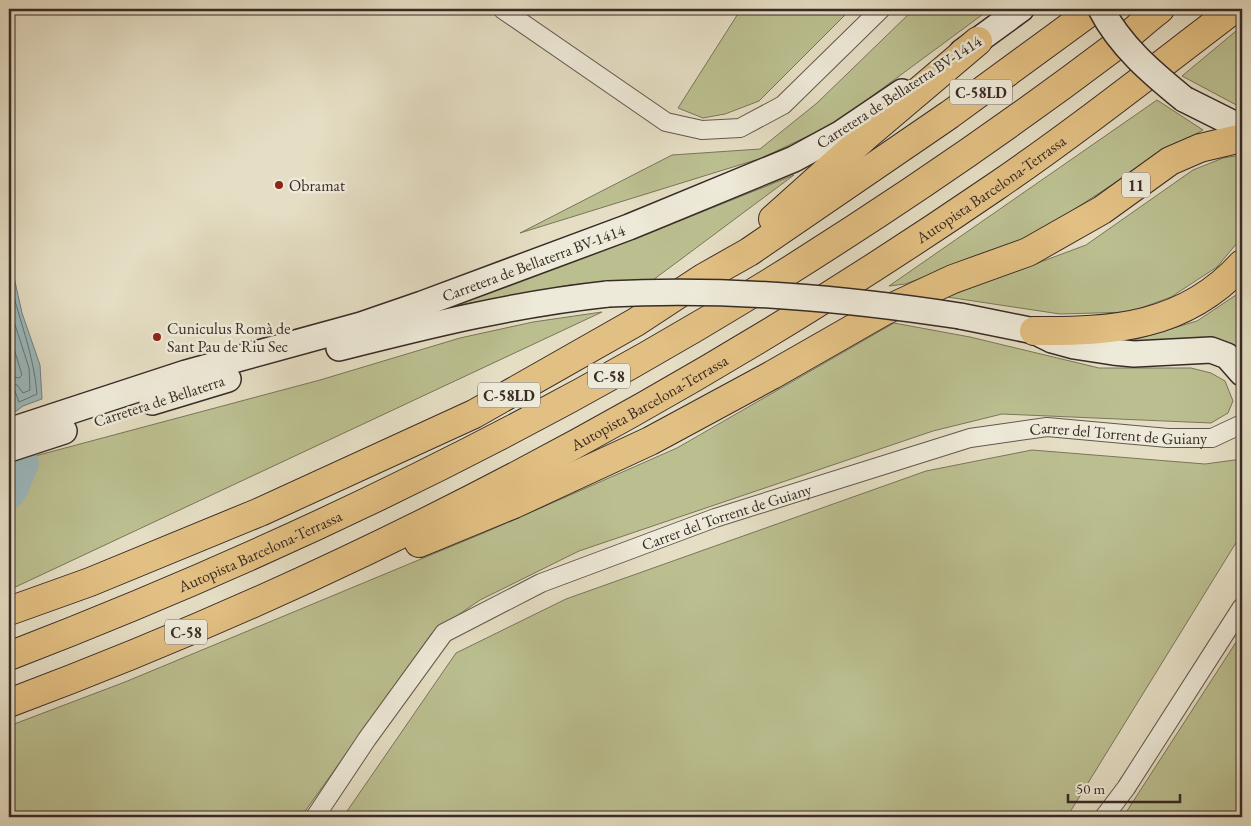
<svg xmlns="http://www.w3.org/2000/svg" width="1251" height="826" font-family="'EB Garamond',serif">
<rect width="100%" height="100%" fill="#e5dec4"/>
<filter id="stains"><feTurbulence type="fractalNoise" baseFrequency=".004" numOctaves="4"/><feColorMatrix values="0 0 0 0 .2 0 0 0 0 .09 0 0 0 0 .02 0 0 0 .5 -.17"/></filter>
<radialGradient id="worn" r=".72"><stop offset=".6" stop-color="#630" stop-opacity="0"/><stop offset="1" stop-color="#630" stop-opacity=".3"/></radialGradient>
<g fill="#bbbf90" stroke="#7a755b">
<polygon points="741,9 851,9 759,101 725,114 703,118 678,108"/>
<polygon points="914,9 990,9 837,122 762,158 520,233 672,155 760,149 817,103"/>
<polygon points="1242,26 1242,108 1182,76"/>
<polygon points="1157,100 1203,130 1161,153 1030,238 905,284 889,286"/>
<polygon points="1242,155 1242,237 1217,267 1171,297 1130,312 1060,314 947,297 1086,245 1193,170 1223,158"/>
<polygon points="794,175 653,280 570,285 450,307 652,232"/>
<path d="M1242,291V342L1237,348C1206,337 1164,343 1130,341L1197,321Z"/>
<polygon points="602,312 9,590 9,462 36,453 35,456 320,380 460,338 533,322"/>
<polygon points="894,323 970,337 1099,368 1191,368 1211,373 1225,381 1233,401 1228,413 1211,423 1002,414 933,431 579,551 480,600 432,633 301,817 9,817 9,726 125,682 486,532 677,448"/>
<polygon points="1032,450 1205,464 1242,459 1242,533 1067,817 343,817 456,653 566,599 926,471"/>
<polygon points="1242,633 1242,817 1123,817 1125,814"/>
</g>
<polygon fill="#9bb9be" stroke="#738081" points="9,255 22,313 40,365 42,399 23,406 15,412 9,385"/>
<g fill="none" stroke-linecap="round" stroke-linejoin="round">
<g stroke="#6a7272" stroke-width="1">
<path d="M9,278C18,317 34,354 37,394L19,402L15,391L9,390"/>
<polyline points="9,306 29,368 30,390 23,393 17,385 9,383"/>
<polyline points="9,332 22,375 19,378 9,376"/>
</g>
<polyline stroke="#9bb9be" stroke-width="28" points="9,496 14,490 25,463"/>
<g stroke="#63584e" stroke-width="20">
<g id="street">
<polyline points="502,9 666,122 702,130 740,128 783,105 881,9"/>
<path id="s1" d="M315,817L367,739L444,633L541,583L715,518L970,438L1047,427L1168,438H1212L1242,424"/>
<polyline points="1104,817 1126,788 1242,607"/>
</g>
</g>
<g stroke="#382b26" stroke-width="28">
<g id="secondary">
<polyline points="962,52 1021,9"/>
<polyline points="1184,99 1242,128"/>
<polyline points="960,316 1034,331 1052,340 1074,346 1113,352 1134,354 1211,350 1227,356 1242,373"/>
<path d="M339,348C430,325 515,304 608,294"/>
<polyline points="152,402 228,379"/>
<path id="s2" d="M9,431L186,373L361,325L422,304L629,227L794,159L840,134L902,92"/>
<polyline points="9,449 64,431"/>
</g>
</g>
<g stroke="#382b26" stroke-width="30">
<g id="highway">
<polyline points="773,219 867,135 978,41"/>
<path d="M1034,331C1113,332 1185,327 1242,264"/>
<polyline points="419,543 514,504 650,441 772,375 884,311 953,279 1028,252 1102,210 1170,161 1200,148 1242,138"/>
<polyline points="9,611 90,582 260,512 474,414 636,322 703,278 749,252 949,115 1094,9"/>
<path id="s3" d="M9,656C276,553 536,428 779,277C894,205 1007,128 1114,47C1130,35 1144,21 1160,9"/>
<path id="s4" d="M9,703C357,573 688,397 995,187C1077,131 1155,69 1234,9"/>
</g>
</g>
<use href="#street" stroke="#eeead9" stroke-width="18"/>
<use href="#secondary" stroke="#eeead9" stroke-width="25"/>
<use href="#highway" stroke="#e2bf82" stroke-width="28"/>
<g stroke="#382b26" stroke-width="28" stroke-linecap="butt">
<g id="secondary-bridge">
<path d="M1101,9C1120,46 1152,73 1184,99"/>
<path d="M608,294C728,288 842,298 960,316"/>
</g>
</g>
<use href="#secondary-bridge" stroke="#eeead9" stroke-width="25"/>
</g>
<g fill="#8f2418" stroke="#eeead9" stroke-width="2">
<circle cx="279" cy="185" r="5"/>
<circle cx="157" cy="337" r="5"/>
</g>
<g text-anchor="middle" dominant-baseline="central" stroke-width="5" stroke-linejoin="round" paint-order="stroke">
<g fill="#eeead9" stroke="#6f645c" stroke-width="1">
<rect x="950" y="79.5" width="62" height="25" rx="4"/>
<rect x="1122" y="172.5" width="28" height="25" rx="4"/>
<rect x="588" y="363.5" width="42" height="25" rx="4"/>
<rect x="478" y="382.5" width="62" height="25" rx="4"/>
<rect x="165" y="619.5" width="42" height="25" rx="4"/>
</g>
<g font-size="15" font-weight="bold" fill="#382b26">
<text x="981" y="92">C-58LD</text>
<text x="1136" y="185">11</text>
<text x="609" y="376">C-58</text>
<text x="509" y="395">C-58LD</text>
<text x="186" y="632">C-58</text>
</g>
<g font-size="16" fill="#382b26" stroke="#eeead9">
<text transform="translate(899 92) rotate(-33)">Carretera de Bellaterra BV-1414</text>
<text stroke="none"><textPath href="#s4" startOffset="1111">Autopista Barcelona-Terrassa</textPath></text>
<text stroke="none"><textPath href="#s2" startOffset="551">Carretera de Bellaterra BV-1414</textPath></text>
<text transform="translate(159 401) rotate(-18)">Carretera de Bellaterra</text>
<text stroke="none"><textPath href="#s4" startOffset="708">Autopista Barcelona-Terrassa</textPath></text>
<text stroke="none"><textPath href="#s1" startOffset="936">Carrer del Torrent de Guiany</textPath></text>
<text stroke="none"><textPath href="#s1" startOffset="531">Carrer del Torrent de Guiany</textPath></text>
<text stroke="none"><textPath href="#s3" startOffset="272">Autopista Barcelona-Terrassa</textPath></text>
</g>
<g font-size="16" fill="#382b26" stroke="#eeead9" text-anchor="start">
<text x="289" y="185">Obramat</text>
<text x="167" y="328">Cuniculus Romà de<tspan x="167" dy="18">Sant Pau de Riu Sec</tspan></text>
</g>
</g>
<rect width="1251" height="826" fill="none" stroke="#e5dec4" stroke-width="30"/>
<rect x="10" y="10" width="1231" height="806" fill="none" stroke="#382b26" stroke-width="2.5"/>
<rect x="15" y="15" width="1221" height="796" fill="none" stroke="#382b26"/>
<path d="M1068 794v8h112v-8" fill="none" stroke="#382b26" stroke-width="2.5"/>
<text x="1076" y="794" font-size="15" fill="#382b26" stroke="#eeead9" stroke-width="4" paint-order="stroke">50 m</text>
<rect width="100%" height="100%" filter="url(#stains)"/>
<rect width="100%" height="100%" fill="url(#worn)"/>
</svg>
